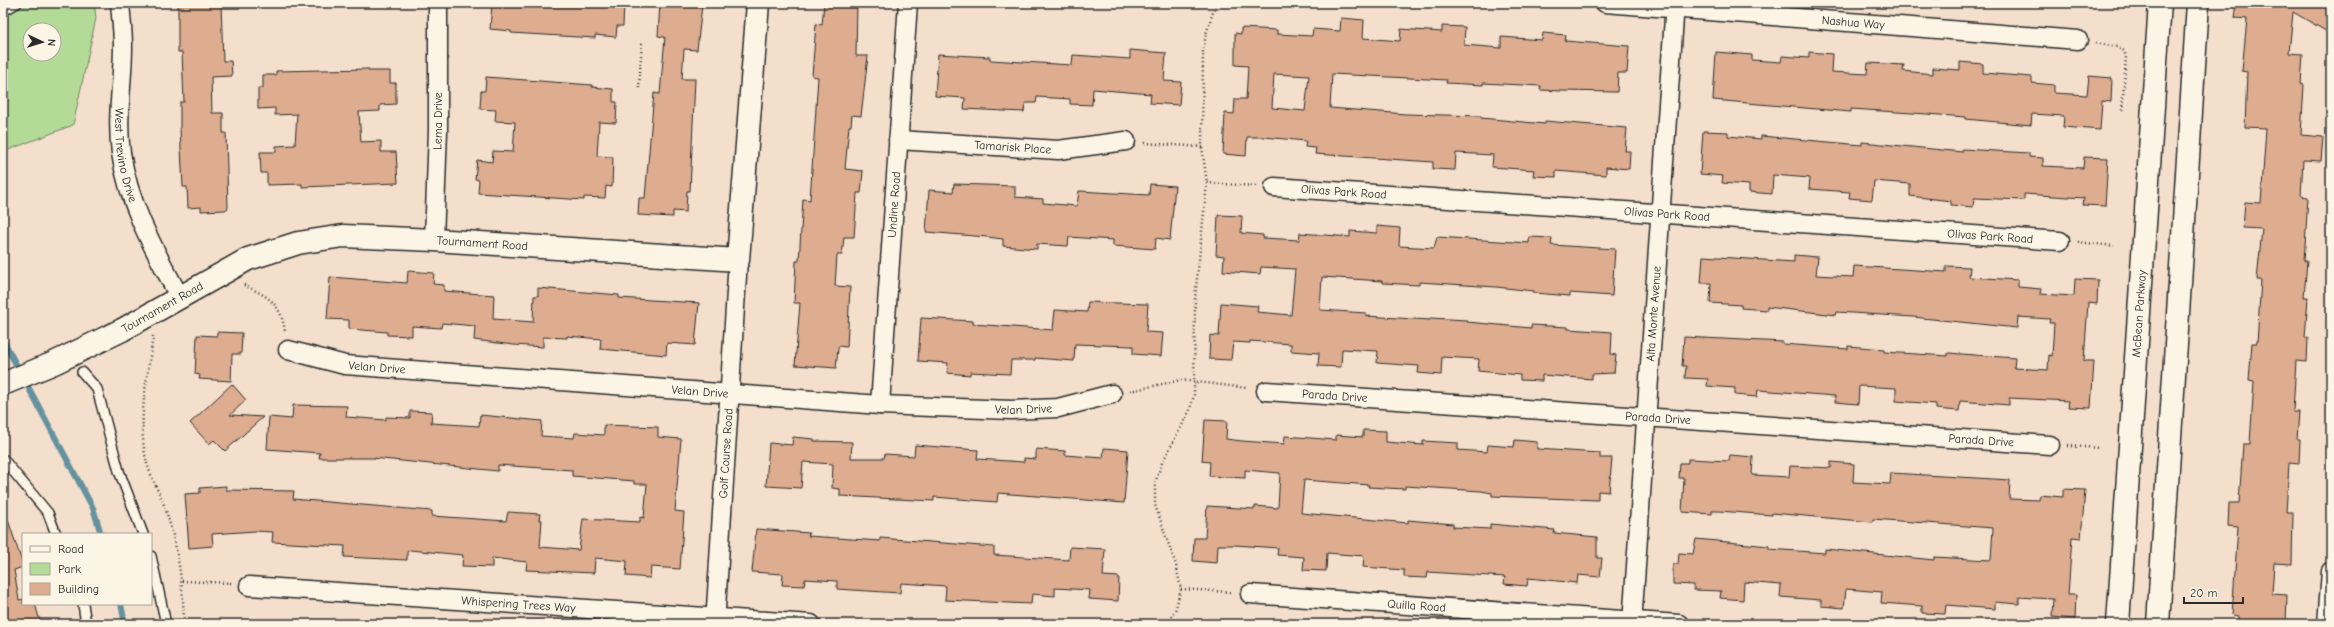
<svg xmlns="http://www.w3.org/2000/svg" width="2334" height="627" font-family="'Comic Neue',sans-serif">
<rect width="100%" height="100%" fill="#f3dfcc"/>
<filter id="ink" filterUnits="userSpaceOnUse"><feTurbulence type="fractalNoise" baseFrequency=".025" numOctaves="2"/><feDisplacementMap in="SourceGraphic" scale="8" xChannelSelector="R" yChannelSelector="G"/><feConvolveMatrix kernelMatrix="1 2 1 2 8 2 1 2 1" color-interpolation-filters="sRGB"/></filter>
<g filter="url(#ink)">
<path fill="#b3db97" stroke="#6f8361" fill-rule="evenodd" d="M3,3H94L96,18L73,125L3,152ZM30,30H54V54H30Z"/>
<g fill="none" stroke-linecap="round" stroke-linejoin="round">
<g stroke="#65929f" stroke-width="6">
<polyline points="3,340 93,508 101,534"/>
<polyline points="121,604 125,624"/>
</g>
</g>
<g fill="#dead90" stroke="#2b2b2b" fill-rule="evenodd">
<polygon points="178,3 221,3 223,61 231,61 232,76 211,77 212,113 223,113 223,133 226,133 228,208 225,210 201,211 201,207 188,208 187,187 183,187 180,129 180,102 184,102 182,52 178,52"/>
<polygon points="492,3 624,3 623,26 617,26 616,37 595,35 595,38 511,33 511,31 490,29"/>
<polygon points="660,3 702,3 702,5 697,50 684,49 682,79 695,79 690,191 687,191 686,212 673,211 673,217 638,215 639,198 645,198 654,93 660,94 665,37 658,36"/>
<polygon points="824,3 857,3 856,56 868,56 861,116 852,115 851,126 849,126 845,169 863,171 861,193 857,193 854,237 844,237 842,255 837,255 835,286 850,287 847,347 839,346 838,349 836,368 795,365 800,303 794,303 796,261 799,261 803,199 810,200 818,77 812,76 816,24 822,25"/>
<polygon points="2237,3 2331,3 2331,34 2293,12 2289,53 2303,54 2301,84 2304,85 2301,135 2323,137 2321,161 2303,160 2301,196 2308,197 2304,261 2307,261 2304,297 2308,297 2305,338 2308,338 2307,362 2296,361 2293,412 2299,412 2297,439 2300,439 2299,464 2289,463 2286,513 2293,513 2292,564 2274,563 2272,594 2287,595 2286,624 2238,624 2238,616 2232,615 2238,527 2228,526 2229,503 2239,503 2243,444 2250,444 2254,381 2249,380 2252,343 2257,343 2261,280 2257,280 2262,229 2243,228 2245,202 2261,203 2266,128 2245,127 2247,72 2242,71 2247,19 2235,18"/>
<path d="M1341,18L1364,20L1363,38L1400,41L1401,29L1442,32V26L1465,27L1464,45L1501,48V37L1542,40L1543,33L1566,35L1565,41L1629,46L1627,73H1618L1617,92L1561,91L1540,90L1541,86L1483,83V85L1446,83L1447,80L1332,74L1330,108L1406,114L1481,116V118L1545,124V121L1627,128L1625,151H1630L1629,169L1606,167V175L1556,171V177L1533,176L1534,170L1492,167L1493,155L1456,153L1455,170L1433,169V162L1315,154L1316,148L1305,147L1306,141L1264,137H1247L1246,156L1223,154L1225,113L1234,114L1235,99H1246L1248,66L1235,65V33L1241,34V28L1277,30V34L1312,36L1313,29L1340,31ZM1274,74L1309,76L1305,111L1272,108Z"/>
<polygon points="1130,50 1166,53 1164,81 1181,82 1179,105 1150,103 1151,94 1093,89 1092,105 1070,104 1070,99 1037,97 1036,103 1025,103 1024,112 964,109 965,98 935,96 938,54 990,57 990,60 1072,65 1073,55 1130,59"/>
<polygon points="1716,52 1752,55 1752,60 1781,62 1782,56 1809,58 1809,52 1832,54 1831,72 1867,74 1868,63 1904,65 1903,71 1933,74 1933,68 1960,70 1960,62 1983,64 1983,73 2032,77 2032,83 2054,85 2054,93 2087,95 2089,76 2112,78 2111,102 2102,101 2100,130 2063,127 2064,116 2032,114 2031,125 1965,119 1965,117 1927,114 1851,109 1851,112 1713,100"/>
<polygon points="369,69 369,71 390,71 390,83 396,83 396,104 380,105 380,111 359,112 361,142 381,141 381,152 396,152 398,183 302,187 302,184 267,185 267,173 261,173 260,152 276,152 276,146 295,145 297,114 275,115 275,108 258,109 258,88 263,88 263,75 276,75 276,71"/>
<polygon points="486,77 592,85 592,87 613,89 613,102 617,102 616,123 599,122 597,156 613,157 612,187 606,186 605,198 584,197 584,200 478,193 479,180 475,179 477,160 492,162 493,151 513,152 515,122 495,121 496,110 480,109 481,91 485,91"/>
<polygon points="1703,131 1728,132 1728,136 1761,139 1761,136 1862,145 1862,142 1962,152 1962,149 2029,153 2029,157 2043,158 2043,166 2083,168 2084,157 2108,158 2105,206 2083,205 2084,198 2024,194 2024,200 1974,198 1973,207 1951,205 1951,201 1910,196 1910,184 1874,181 1872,200 1849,198 1850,192 1809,189 1810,178 1773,175 1772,194 1749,192 1749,185 1722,183 1723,176 1700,174"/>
<polygon points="954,184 1015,186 1015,197 1043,199 1043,203 1077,206 1079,191 1149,195 1150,184 1175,186 1170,240 1156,238 1155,249 1113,246 1113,240 1069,237 1068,246 1037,244 1037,249 1003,246 1003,239 987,237 926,232 929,190 953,192"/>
<polygon points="1218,215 1242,216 1241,233 1263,235 1263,238 1299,240 1300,233 1350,237 1350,231 1377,233 1377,226 1400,228 1399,246 1434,248 1437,237 1529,243 1529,237 1552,238 1551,245 1615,249 1612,296 1570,293 1570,296 1534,293 1534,291 1496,287 1419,282 1419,285 1382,283 1382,281 1322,277 1320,310 1366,313 1366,316 1430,320 1430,318 1467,320 1467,322 1531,328 1531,325 1568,327 1568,329 1612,332 1611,354 1616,355 1614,373 1592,374 1592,379 1542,375 1542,381 1520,380 1520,375 1478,371 1479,359 1442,357 1441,375 1418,373 1419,366 1377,363 1378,351 1342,349 1341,367 1318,366 1319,353 1291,351 1291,344 1250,341 1250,343 1233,342 1231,360 1209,359 1210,335 1219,336 1221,303 1258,306 1257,312 1291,315 1295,269 1261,267 1260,274 1223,271 1224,256 1216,255"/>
<polygon points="1794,255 1818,257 1816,275 1853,277 1854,266 1946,272 1946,266 1970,267 1969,277 2018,280 2018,287 2041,289 2040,294 2074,296 2075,279 2098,280 2097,304 2088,303 2084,361 2094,361 2091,408 2068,407 2069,401 2009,398 2009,405 1960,401 1959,411 1936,409 1936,404 1896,401 1896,388 1859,386 1858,404 1835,402 1835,396 1758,390 1757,397 1735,395 1735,388 1707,386 1708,379 1685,378 1686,366 1682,366 1684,337 1783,342 1783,344 1848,349 1848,346 1884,349 1884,352 1948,356 1948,353 2015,358 2014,368 2048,370 2049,355 2052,356 2054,323 2049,323 2050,319 2018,317 2017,328 1913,317 1837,312 1836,315 1767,307 1767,310 1741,308 1741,305 1710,303 1711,283 1701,283 1703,256 1794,262"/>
<polygon points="408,271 434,273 433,284 444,285 444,291 494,295 493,319 533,322 534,296 538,296 538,288 619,295 619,298 699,303 695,345 667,343 666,355 600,349 601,339 567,336 567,338 543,337 543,347 514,345 474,340 475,326 442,323 441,328 412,326 412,336 387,335 387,332 349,329 349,320 327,319 330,277 407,283"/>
<polygon points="1088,302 1148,304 1146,332 1163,333 1161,356 1133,354 1133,346 1075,344 1074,361 1035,358 1035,360 1011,360 1010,374 970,372 970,375 947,373 948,363 918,361 921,318 973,321 973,324 1053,330 1055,310 1087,312"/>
<polygon points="217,332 242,333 241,354 232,354 231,381 199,379 200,375 195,374 197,335 217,336"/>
<polygon points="232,384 246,400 230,415 263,417 225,451 214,440 209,444 190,423"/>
<polygon points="293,405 347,406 346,417 386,420 386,417 410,418 410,411 432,412 431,423 479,426 480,415 542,421 541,436 574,438 575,433 604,435 604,425 658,427 658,437 681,439 675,511 684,512 680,569 651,567 650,578 626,576 627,561 595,558 594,573 526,570 527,562 492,558 492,567 462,566 463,555 410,550 407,552 407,560 344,557 345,546 272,542 273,532 255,531 212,534 213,546 189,548 185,494 200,493 200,488 226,486 226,490 294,491 293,499 432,511 432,516 506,521 508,512 540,514 539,520 542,520 540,547 579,550 583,519 640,522 640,517 644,518 647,484 634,484 634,481 572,476 572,470 498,465 498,471 373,458 319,458 320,453 267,449 269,417 292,419"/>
<polygon points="1205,420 1227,421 1226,439 1242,441 1284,444 1285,436 1336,440 1336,435 1363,437 1363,430 1386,431 1386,442 1423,445 1423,441 1458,443 1458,450 1487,452 1488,445 1514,447 1515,440 1537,442 1537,449 1600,453 1600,458 1612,458 1609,492 1598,491 1598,500 1492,496 1492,493 1481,491 1405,486 1405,489 1368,487 1369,485 1304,480 1301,513 1408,523 1408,520 1453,524 1453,527 1490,529 1490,524 1555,530 1554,533 1597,537 1597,558 1602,558 1600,577 1578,575 1577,583 1528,578 1527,586 1504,584 1505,577 1428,572 1427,578 1404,577 1404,570 1363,567 1364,556 1327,553 1326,571 1303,570 1304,557 1277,555 1278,548 1235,545 1218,545 1217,563 1193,561 1194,538 1205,538 1207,506 1255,509 1255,506 1278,508 1280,473 1245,470 1245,478 1209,476 1210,462 1202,461"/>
<polygon points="793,437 814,439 814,441 852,442 851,458 884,458 885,454 914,456 915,445 978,450 977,459 1024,462 1024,458 1036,459 1036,449 1065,451 1065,455 1103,458 1104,448 1128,450 1124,503 998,493 997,502 934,497 934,501 840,496 840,489 832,488 833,464 803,462 801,488 766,486 769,443 792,445"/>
<polygon points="1730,455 1753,457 1752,475 1789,477 1790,466 1831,468 1831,462 1854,464 1853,482 1890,484 1891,473 2010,480 2009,499 2039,500 2040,495 2063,497 2063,489 2085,490 2081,538 2072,537 2068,595 2076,595 2075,619 2052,617 2053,599 2019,597 2019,604 1995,602 1995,609 1946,605 1945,614 1922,613 1922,606 1881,603 1882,592 1846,589 1844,608 1821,606 1821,600 1780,597 1781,585 1744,582 1743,600 1720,598 1721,591 1694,590 1694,585 1673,584 1673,564 1678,564 1679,553 1693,554 1696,539 1769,546 1769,549 1825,553 1825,549 1934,560 1934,557 1991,560 1993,528 1873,519 1872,522 1772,513 1772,515 1719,511 1712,511 1712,514 1682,512 1684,478 1679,478 1680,463 1688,463 1688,459 1729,461"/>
<polygon points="3,514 6,514 23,565 23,567 14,570 19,600 23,599 23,604 35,604 41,624 3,624"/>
<polygon points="756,529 809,533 808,536 880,541 880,538 994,547 994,555 1069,560 1070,547 1105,549 1103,576 1119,577 1118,601 1089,599 1090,590 1055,588 1055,596 1032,594 1031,604 945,600 946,586 901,583 900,593 837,589 837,581 805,579 804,586 782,585 783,574 752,572"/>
</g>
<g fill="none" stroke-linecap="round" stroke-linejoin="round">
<g stroke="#2b2b2b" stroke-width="12">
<g id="lane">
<polyline points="3,11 17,3"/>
<polyline points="82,372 97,389 119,471 143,534"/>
<polyline points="3,459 48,513 56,534"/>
<polyline points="151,556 166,624"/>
<polyline points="83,604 86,624"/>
</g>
</g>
<g stroke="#2b2b2b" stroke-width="21">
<g id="street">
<path id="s1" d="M120,3C121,17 123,32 123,46C123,81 116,117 121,153C129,206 154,249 179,296"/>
<path id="s2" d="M1605,3L2078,40"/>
<path id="s3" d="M898,140L1058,150L1126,141"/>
<path id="s4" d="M1274,187L2060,241"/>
<path id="s5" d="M434,240L438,130V3"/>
<path id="s6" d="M288,350L345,365L880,405L1011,410L1058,408L1112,394"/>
<path id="s7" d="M1266,391L2050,445"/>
<path id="s8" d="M880,405L908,3"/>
<path id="s9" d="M249,586L811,624"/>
<path id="s10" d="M1250,594L1679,624"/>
<path id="s11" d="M715,624L738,260"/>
<path id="s12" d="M1632,624L1675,3"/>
<polyline points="2327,624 2331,571"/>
</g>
</g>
<g stroke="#2b2b2b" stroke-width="25">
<g id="secondary">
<path id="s13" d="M3,384L54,363L122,330L248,259L298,243L343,236L434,240L738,260L758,3"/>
<path id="s14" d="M2118,624L2160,3"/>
<polyline points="2158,624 2198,3"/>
</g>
</g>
<g stroke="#2b2b2b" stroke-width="2.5" stroke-dasharray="1 3" stroke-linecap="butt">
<polyline points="2096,43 2117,47 2124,51 2126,57 2122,112"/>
<polyline points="639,88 642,41"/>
<polyline points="1145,143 1202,147"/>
<polyline points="1207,183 1257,186"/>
<polyline points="2078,242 2114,246"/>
<path d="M244,285C269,297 281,303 285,332"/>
<path d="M153,336C148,376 136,423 147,463C151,478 160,493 165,508C178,547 183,583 184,624"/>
<polyline points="1130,391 1181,380 1247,388"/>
<polyline points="2068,446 2100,448"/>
<polyline points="182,581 231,583"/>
<polyline points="1181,589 1231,592"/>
<polyline points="1168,624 1175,611 1181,589 1176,565 1155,505 1155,483 1162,463 1189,412 1194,396 1195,298 1207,183 1202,147 1203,52 1206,34 1216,3"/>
</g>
<use href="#lane" stroke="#fcf5e5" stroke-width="9"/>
<use href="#street" stroke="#fcf5e5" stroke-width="18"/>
<use href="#secondary" stroke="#fcf5e5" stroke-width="22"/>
</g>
</g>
<g text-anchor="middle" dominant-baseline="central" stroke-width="3" stroke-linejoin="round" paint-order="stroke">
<g font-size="12" fill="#2b2b2b" stroke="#fcf5e5">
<text stroke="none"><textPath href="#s2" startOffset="249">Nashua Way</textPath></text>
<text stroke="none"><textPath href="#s5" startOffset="119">Lema Drive</textPath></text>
<text stroke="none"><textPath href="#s3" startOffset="115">Tamarisk Place</textPath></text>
<text stroke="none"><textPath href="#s1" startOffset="153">West Trevino Drive</textPath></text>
<text stroke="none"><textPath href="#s4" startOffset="70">Olivas Park Road</textPath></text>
<text stroke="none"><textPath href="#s8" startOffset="201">Undine Road</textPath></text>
<text stroke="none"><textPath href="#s4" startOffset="394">Olivas Park Road</textPath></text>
<text stroke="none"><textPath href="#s4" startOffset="718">Olivas Park Road</textPath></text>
<text stroke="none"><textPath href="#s13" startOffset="513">Tournament Road</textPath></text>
<text stroke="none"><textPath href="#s13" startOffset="177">Tournament Road</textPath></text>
<text stroke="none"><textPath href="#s12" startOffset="311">Alta Monte Avenue</textPath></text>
<text stroke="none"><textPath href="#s14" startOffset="311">McBean Parkway</textPath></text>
<text stroke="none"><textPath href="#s6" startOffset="91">Velan Drive</textPath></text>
<text stroke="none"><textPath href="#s6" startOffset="415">Velan Drive</textPath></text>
<text stroke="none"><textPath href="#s7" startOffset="69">Parada Drive</textPath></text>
<text stroke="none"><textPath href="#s6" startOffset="739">Velan Drive</textPath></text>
<text stroke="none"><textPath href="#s7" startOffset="393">Parada Drive</textPath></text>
<text stroke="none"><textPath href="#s7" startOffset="717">Parada Drive</textPath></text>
<text stroke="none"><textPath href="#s11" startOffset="171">Golf Course Road</textPath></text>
<text stroke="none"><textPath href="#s9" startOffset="270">Whispering Trees Way</textPath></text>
<text stroke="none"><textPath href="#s10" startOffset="167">Quilla Road</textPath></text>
</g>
</g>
<rect width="2334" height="627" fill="none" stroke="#fcf5e5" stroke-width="16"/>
<rect x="8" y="8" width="2318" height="611" fill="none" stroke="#2b2b2b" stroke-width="1.5" filter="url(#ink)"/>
<rect x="22" y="533" width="130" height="72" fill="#fcf5e5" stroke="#a8a49b"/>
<rect x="30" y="546" width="20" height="6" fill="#fcf5e5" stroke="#a8a49b"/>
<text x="58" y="553" font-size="12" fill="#2b2b2b">Road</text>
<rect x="30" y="563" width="20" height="12" fill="#b3db97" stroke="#a8a49b"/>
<text x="58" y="573" font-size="12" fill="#2b2b2b">Park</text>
<rect x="30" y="583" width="20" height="12" fill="#dead90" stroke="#a8a49b"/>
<text x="58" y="593" font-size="12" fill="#2b2b2b">Building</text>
<g transform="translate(42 42) rotate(94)"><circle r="19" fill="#fcf5e5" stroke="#a8a49b"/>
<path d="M0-3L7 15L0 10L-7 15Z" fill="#2b2b2b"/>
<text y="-6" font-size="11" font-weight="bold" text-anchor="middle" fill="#2b2b2b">N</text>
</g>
<path d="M2184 597v6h59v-6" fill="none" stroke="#2b2b2b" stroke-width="2"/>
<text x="2190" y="597" font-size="12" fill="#2b2b2b" stroke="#fcf5e5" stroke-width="3" paint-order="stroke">20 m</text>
</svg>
